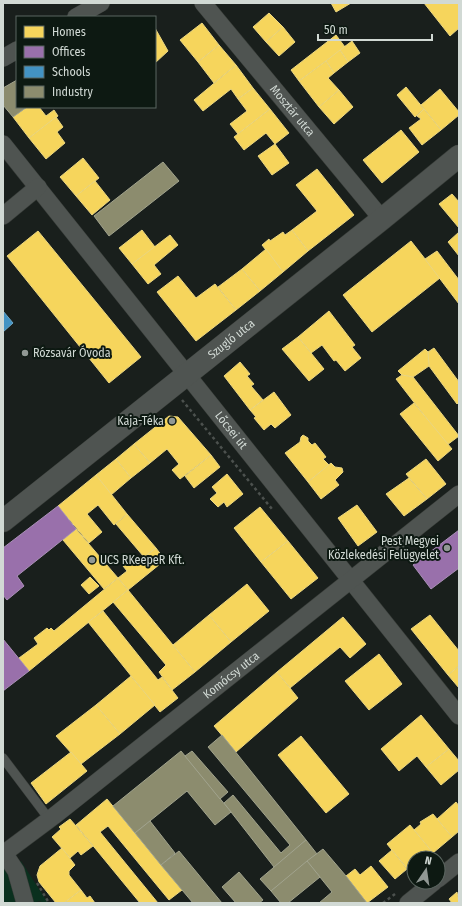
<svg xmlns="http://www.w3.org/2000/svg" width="462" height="906" font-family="'Fira Sans Condensed',sans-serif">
<rect width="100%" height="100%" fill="#191f1c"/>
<g fill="#0a301e">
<polygon points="21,861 48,903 42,903 40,901 33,903 29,885 18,863"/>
<polygon points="3,865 9,867 17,903 4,903 3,901"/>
</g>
<g fill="#f6d55c" stroke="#ebd680">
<polygon points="331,3 351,3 336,12"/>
<polygon points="424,3 459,3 459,28 450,36"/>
<polygon points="269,13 283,27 266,42 253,27"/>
<polygon points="202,23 219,45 198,62 180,40"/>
<polygon points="283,27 295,42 279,56 266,42"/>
<polygon points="155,28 168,51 155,63"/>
<polygon points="336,35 345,47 299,81 291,70"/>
<polygon points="352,41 360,53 348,62 340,50"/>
<polygon points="219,45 236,65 214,83 198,62"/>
<polygon points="340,50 348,62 334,73 326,61"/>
<polygon points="326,61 334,73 328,78 339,90 319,107 299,81"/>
<polygon points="236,65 253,88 238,99 231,89 203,111 194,100"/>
<polygon points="406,87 424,109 415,117 397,95"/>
<polygon points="253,88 270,109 238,134 230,124 247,111 238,99"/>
<polygon points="440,89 459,112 459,115 441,130 421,105"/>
<polygon points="339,90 353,107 334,124 319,107"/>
<polygon points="27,107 39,107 46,116 54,110 58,116 29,138 13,117"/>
<polygon points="270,109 289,133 275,144 266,133 244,150 234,137"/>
<polygon points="424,109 441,130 422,145 409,128 421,119 417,116"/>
<polygon points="56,117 63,127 57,132 65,143 46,159 29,138"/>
<polygon points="401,130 419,152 382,183 363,160"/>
<polygon points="275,144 289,163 272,175 258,156"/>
<polygon points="83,158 99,178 76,196 60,177"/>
<polygon points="317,169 354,215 308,251 292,230 317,211 296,185"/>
<polygon points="95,181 110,200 92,215 76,196"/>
<polygon points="452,194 459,202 459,228 439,204"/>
<polygon points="142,230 155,247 132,264 119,248"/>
<polygon points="292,230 308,251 283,272 262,245 269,239 270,241 283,232 285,235"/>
<polygon points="38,231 141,357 109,383 7,256"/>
<polygon points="459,232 459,256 448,242"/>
<polygon points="170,235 178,245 154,265 161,274 148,284 132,264"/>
<polygon points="411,241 440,278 372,332 343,295"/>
<polygon points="266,249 283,272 260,291 242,269"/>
<polygon points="437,251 459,280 459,304 425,259"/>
<polygon points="242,269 260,291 236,310 218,287"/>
<polygon points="178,276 196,298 215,284 236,310 196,341 157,292"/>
<polygon points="329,311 355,345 352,347 361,358 345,371 336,360 334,361 322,345 311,353 298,337"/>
<polygon points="298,337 324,369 309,381 282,349"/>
<polygon points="434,348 459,382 459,402 457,404 429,366 428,352"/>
<polygon points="425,349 428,352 429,366 413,377 402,375 398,371"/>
<polygon points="240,362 250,374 247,376 254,384 251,386 263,400 250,410 224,376"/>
<polygon points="402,375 413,377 459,436 447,445 396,379"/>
<polygon points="274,392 291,415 275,428 271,424 264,430 254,418 256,417 250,410"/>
<polygon points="414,403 452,449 438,461 400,414"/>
<polygon points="169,416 178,417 211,455 180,479 172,470 179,464 167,449 150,463 134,444"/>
<polygon points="303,435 308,438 308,441 312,445 315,443 326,457 323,459 329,465 308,482 285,453 300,442 301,437"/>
<polygon points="134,444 150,463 131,478 116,459"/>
<polygon points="211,455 220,467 194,488 185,476"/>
<polygon points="116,459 131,478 111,495 96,475"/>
<polygon points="426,459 446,484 427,499 406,474"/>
<polygon points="331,463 335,467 342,468 343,472 335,480 339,485 321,499 308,482"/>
<polygon points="227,474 243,494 227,507 224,502 218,507 210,499 217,493 212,487"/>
<polygon points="96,475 127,514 114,525 98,505 87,514 102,532 89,543 58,506"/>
<polygon points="409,478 427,499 404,516 386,494"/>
<polygon points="357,505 377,532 358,546 338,518"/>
<polygon points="260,507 288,541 261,562 234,528"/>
<polygon points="127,514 156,548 144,557 116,524"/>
<polygon points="76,529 118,578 104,589 63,540"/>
<polygon points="288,541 318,578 291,599 261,562"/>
<polygon points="156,548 165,560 128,590 118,578 127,571 123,566 132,559 136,563"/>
<polygon points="90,577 99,586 89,594 81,585"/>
<polygon points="118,578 128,590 29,671 19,658 38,644 34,638 47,628 49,630 51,628 54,631"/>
<polygon points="247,584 269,611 231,642 209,615"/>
<polygon points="128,590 195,672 172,690 159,672 166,665 113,602"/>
<polygon points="103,611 158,680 162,677 178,698 160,712 88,622"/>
<polygon points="209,615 231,642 195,672 173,645"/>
<polygon points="430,615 459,651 459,666 448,675 411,629"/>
<polygon points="343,617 366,644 350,658 340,647 290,688 277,672"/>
<polygon points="379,654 402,684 369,710 345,681"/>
<polygon points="459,666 459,688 448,675"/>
<polygon points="277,672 298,698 236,752 214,726"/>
<polygon points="131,676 155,705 120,734 96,705"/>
<polygon points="96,705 120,734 81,764 56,736"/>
<polygon points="421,715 449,749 426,767 417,756 399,771 381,749"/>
<polygon points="301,736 349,794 326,813 278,755"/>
<polygon points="449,749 459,761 459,770 441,785 426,767"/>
<polygon points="71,752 87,771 46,804 31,783"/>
<polygon points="107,799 182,890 169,900 108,826 100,832 158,903 140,903 76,825"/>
<polygon points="456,802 459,806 459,831 452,837 437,819"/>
<polygon points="433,814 452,837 433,853 414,830 421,824 420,822"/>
<polygon points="70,819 93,846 81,855 78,851 70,858 52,837 61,829 59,827"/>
<polygon points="410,825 433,853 426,858 414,858 414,868 410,872 387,844"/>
<polygon points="62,848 75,865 69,871 69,875 81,890 64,903 56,903 39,882 37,875 40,866"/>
<polygon points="392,850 407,869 395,879 379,861"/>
<polygon points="371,866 388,887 367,903 346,876 355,869 360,875"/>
<polygon points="81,890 87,898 90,896 95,903 64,903"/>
<polygon points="457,892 459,903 452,903 449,899"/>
</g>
<g fill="#9970ab" stroke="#aa90b7">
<polygon points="58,506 76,529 17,576 24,586 7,600 3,595 3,548"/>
<polygon points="459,530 459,568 431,589 413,565"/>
<polygon points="3,639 29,671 3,691"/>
</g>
<polygon fill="#4393c3" stroke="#6ea8c8" points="3,311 13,323 3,332"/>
<g fill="#8c8c6e" stroke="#a1a38d">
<polygon points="17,80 17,107 27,107 13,117 3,105 3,88"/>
<polygon points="163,162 179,181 109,236 94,216"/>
<polygon points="222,735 306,840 274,867 224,803 233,795 281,853 290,845 208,747"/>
<polygon points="181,751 231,812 215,825 187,791 135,833 113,806"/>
<polygon points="192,751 228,792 220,799 185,756"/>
<polygon points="150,821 175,853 161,865 135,833"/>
<polygon points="306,840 317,854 271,891 260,879"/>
<polygon points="323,849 346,876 367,903 319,903 332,892 307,861"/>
<polygon points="179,851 222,903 193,903 161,865"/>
<polygon points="307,861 320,877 288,903 281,903 271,891"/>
<polygon points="239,872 263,900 259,903 236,903 222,887"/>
</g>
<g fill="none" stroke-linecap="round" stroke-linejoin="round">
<g stroke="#363b37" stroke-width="10">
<polyline id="lane" points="3,758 49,819"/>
</g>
<g stroke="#363b37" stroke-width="18">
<g id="street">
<path id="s1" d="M203,3L382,219"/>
<polyline points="76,17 101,3"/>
<polyline points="3,58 17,50"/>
<path id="s2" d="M3,144L459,716"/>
<polyline points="3,216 38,187"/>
<polyline points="4,853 16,871 25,903"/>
<path id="s3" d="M3,854L54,816L459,494"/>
<polyline points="438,879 459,862"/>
<polyline points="408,903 434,882"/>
</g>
</g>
<g stroke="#363b37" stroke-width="23">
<g id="secondary">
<path id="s4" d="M3,521L382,219L459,156"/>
</g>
</g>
<g stroke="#4c514e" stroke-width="2.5" stroke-dasharray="3 3" stroke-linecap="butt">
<polyline points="182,400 272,509"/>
<polyline points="37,883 49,903"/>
<polyline points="383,903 395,894"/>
</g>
<use href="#lane" stroke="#4f5451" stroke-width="9"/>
<use href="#street" stroke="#4f5451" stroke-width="17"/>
<use href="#secondary" stroke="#4f5451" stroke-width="22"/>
</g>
<g fill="#919894" stroke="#0d1912" stroke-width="1.5">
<circle cx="25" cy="353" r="4"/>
<circle cx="172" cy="421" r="4"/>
<circle cx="447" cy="548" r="4"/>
<circle cx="92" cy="560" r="4"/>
</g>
<g text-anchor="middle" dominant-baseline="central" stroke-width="4" stroke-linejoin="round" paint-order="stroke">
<g font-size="12" fill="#d1d9d4" stroke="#0d1912">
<text stroke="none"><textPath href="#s1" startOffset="140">Mosztár utca</textPath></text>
<text stroke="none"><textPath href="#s4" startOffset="292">Szugló utca</textPath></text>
<text stroke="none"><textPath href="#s2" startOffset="366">Lőcsei út</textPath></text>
<text stroke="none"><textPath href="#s3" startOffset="290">Komócsy utca</textPath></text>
</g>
<g font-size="12" fill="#d1d9d4" stroke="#0d1912" text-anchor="start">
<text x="33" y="353">Rózsavár Óvoda</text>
<text x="164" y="421" text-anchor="end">Kaja-Téka</text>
<text x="439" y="541" text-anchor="end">Pest Megyei<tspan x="439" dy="14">Közlekedési Felügyelet</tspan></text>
<text x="100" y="560">UCS RKeepeR Kft.</text>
</g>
</g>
<rect width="462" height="906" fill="none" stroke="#d1d9d4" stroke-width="8"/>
<rect x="16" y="16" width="140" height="92" fill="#0d1912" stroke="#5b6660"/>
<rect x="24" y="26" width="20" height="12" fill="#f6d55c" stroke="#5b6660"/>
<text x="52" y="36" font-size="12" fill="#d1d9d4">Homes</text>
<rect x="24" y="46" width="20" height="12" fill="#9970ab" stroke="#5b6660"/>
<text x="52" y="56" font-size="12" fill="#d1d9d4">Offices</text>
<rect x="24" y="66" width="20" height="12" fill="#4393c3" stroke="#5b6660"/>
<text x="52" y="76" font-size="12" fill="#d1d9d4">Schools</text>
<rect x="24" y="86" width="20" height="12" fill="#8c8c6e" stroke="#5b6660"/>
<text x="52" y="96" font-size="12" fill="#d1d9d4">Industry</text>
<g transform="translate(426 870) rotate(13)"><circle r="19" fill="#0d1912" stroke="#5b6660"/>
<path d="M0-3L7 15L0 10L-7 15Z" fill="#919894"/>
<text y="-6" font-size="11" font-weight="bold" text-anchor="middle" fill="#d1d9d4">N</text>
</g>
<path d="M318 34v6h114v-6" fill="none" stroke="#d1d9d4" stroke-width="2"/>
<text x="324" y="34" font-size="12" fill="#d1d9d4" stroke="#0d1912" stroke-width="3" paint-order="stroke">50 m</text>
</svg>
